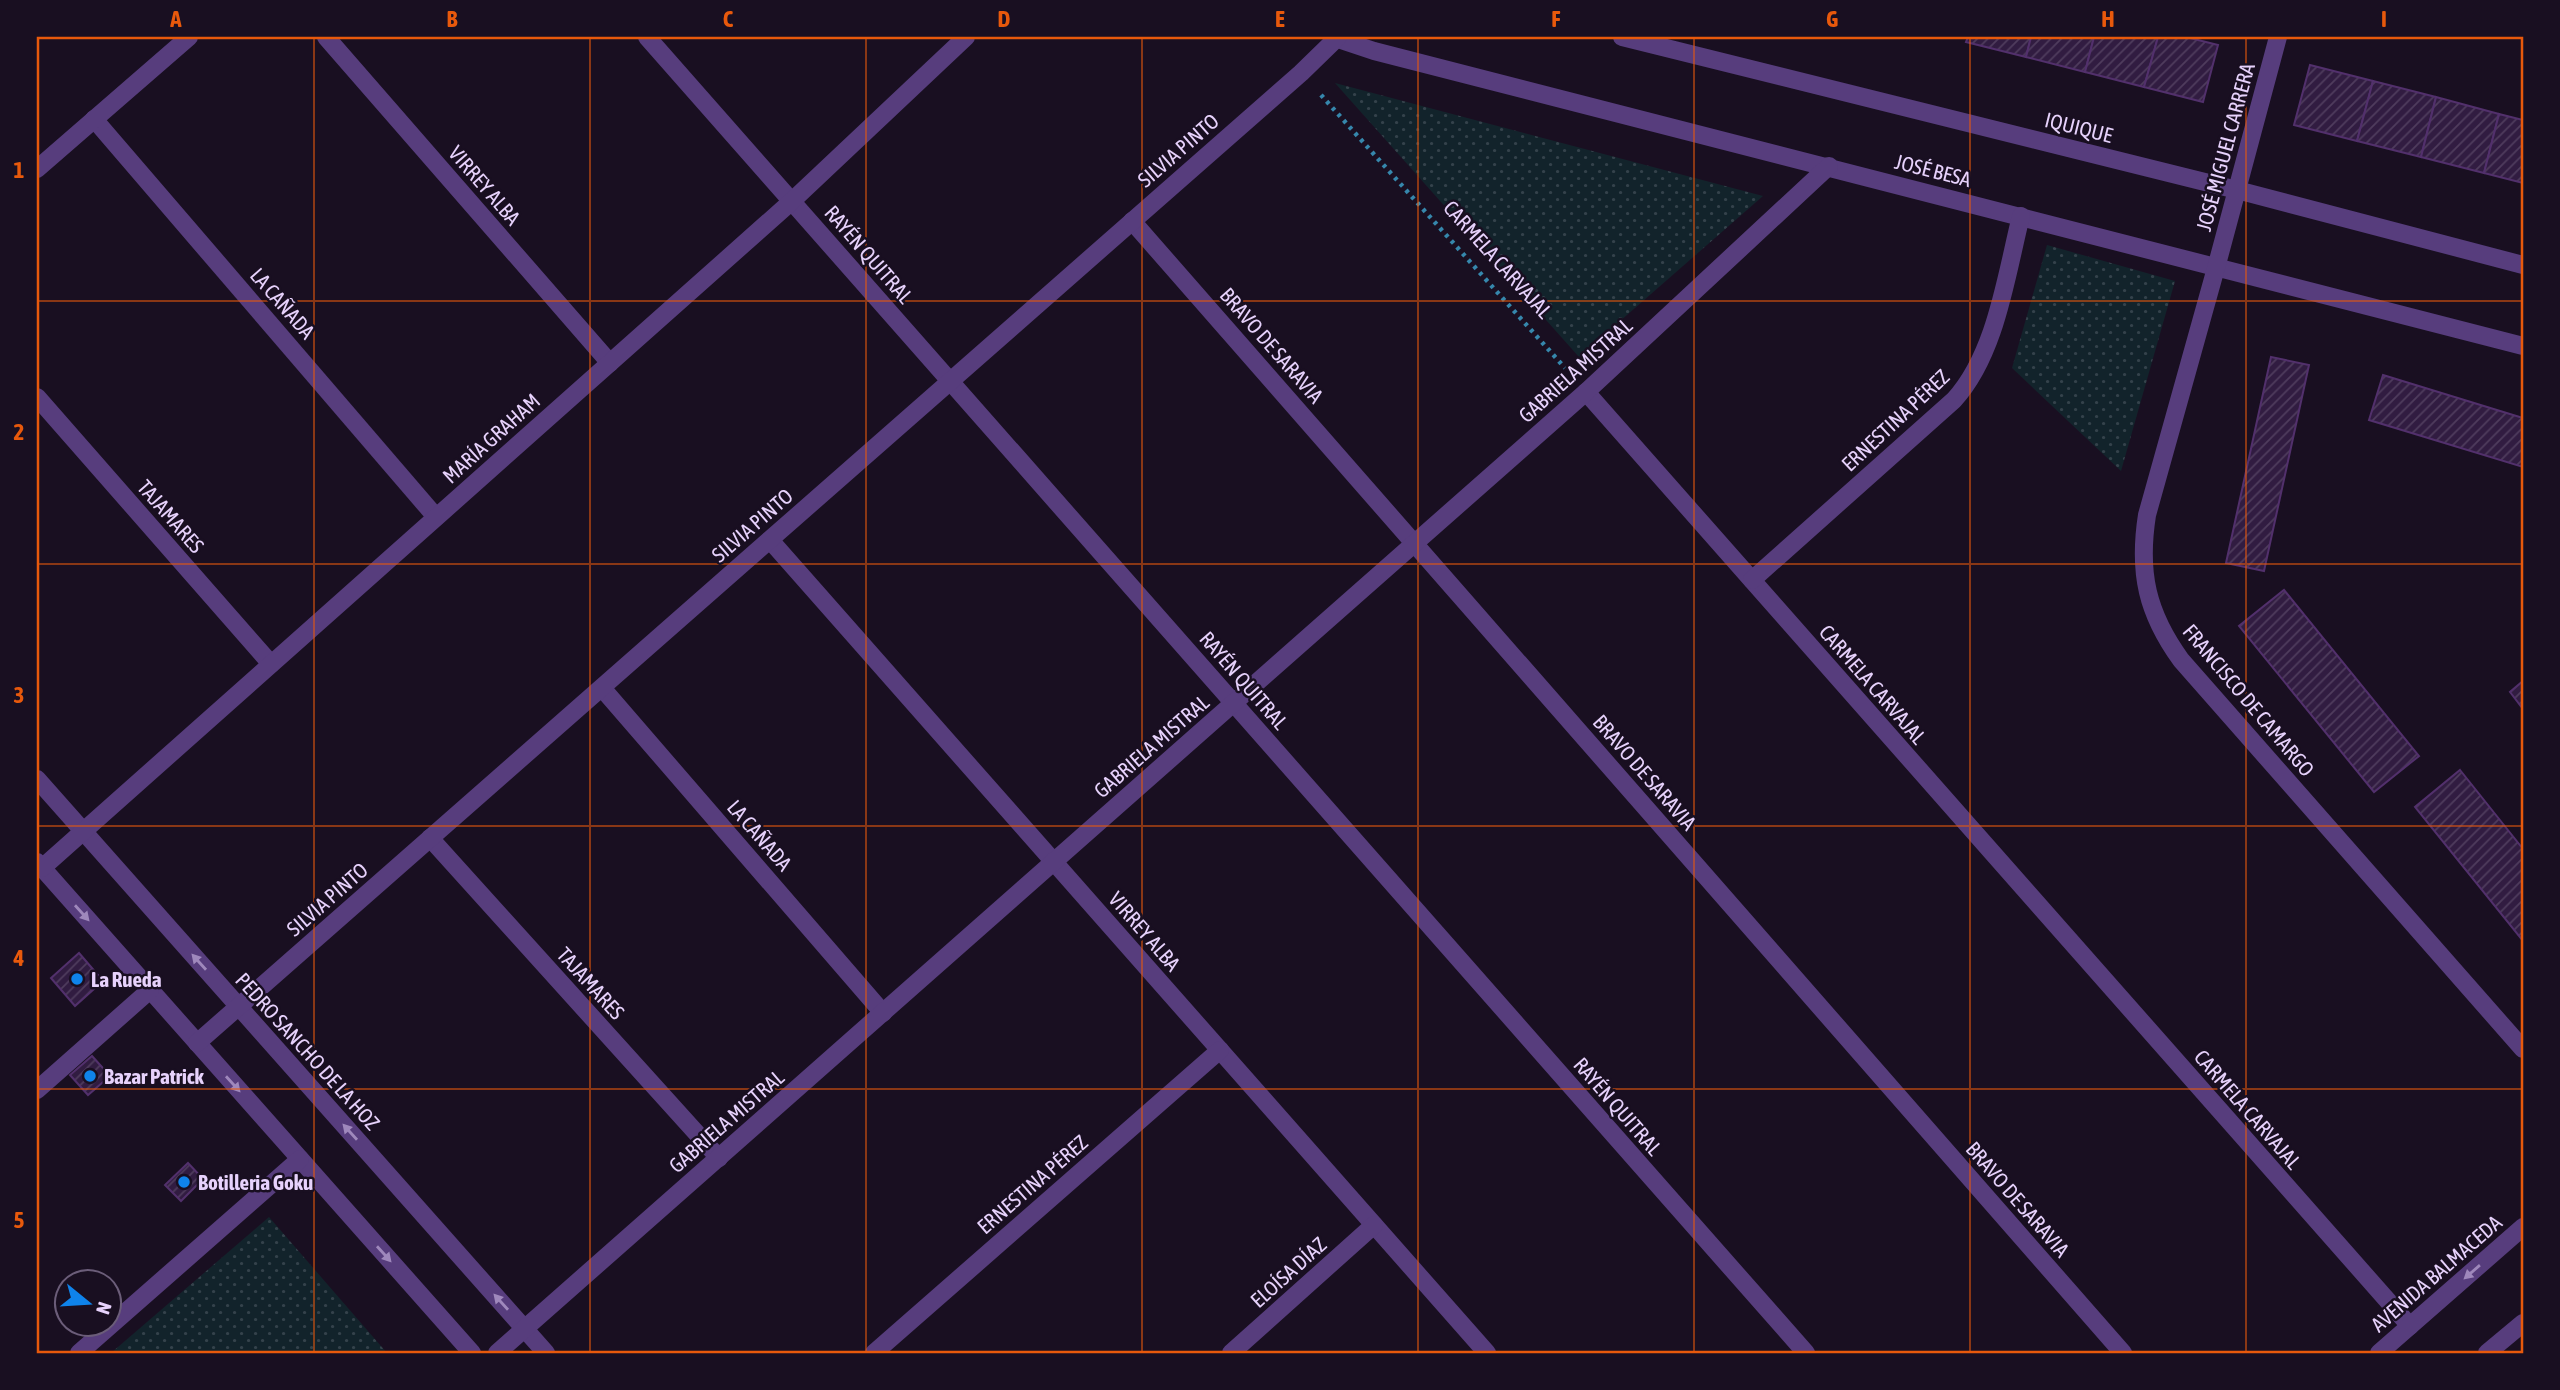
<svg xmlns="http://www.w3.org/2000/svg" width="2560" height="1390" font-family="'Asap Condensed',sans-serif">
<defs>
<pattern id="grass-dots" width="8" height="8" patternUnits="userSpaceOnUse" patternTransform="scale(1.75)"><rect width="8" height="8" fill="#12232b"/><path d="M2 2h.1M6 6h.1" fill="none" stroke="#34424b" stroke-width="1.8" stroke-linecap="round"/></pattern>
<pattern id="building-hatch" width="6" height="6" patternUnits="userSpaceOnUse" patternTransform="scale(1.75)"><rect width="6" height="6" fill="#311c41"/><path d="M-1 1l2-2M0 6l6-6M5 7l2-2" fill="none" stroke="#4f3c5d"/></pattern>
</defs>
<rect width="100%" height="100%" fill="#190f21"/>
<g fill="url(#grass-dots)">
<polygon points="1335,83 1763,196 1579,357"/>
<polygon points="2047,245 2175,281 2121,471 2012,368"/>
<polygon points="269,1217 387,1353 111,1353"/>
</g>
<g fill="url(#building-hatch)" stroke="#52306c" stroke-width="2">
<polygon points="1968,37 2031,37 2026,57 1966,42"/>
<polygon points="2031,37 2094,37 2085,72 2026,57"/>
<polygon points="2094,37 2158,37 2144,87 2085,72"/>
<polygon points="2158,37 2186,37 2218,45 2203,102 2144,87"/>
<polygon points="2310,65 2373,81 2357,141 2294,125"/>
<polygon points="2373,81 2436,97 2421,157 2357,141"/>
<polygon points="2436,97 2499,114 2484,173 2421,157"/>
<polygon points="2499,114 2523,120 2523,183 2484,173"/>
<polygon points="2271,357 2309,365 2264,571 2226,563"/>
<polygon points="2383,375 2523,418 2523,467 2369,420"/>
<polygon points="2284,590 2419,756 2374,792 2239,626"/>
<polygon points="2523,681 2523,709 2510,692"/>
<polygon points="2460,770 2523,849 2523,941 2415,807"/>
<polygon points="79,953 103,981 75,1006 51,978"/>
<polygon points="92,1056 110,1076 88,1095 70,1075"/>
<polygon points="188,1163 203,1179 181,1201 165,1185"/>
</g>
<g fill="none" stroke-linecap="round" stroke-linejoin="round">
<polyline stroke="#3687ac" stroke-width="4.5" stroke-dasharray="3.5 5" stroke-linecap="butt" points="1321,95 1565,368"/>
<g stroke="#573d7d" stroke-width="18">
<polyline points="326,37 610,363"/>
<polyline points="647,37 1806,1353"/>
<polyline points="1332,37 1374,51 2523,346"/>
<polyline points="1622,37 2237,190 2523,265"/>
<path d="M2278,37L2216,268L2147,515C2138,573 2147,613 2181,660L2523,1049"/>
<polyline points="94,119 436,517"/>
<polyline points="37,169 189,37"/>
<polyline points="1132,221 2123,1353"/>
<polyline points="1586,392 2410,1326"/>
<polyline points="37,397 271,664"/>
<polyline points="770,540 1487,1353"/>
<path d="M1752,580L1954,400C1996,354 2006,276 2021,216"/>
<polyline points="602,688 883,1013"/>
<polyline points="37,779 546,1353"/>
<polyline points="430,838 719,1158"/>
<polyline points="37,862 472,1353"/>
<polyline points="42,868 792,201 966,37"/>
<polyline points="197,1043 1301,73 1338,37"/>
<polyline points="37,1090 150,990"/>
<polyline points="79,1353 300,1159"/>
<polyline points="497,1353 1586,392 1829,166"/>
<polyline points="874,1353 1220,1050"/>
<polyline points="1231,1353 1374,1225"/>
<polyline points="2379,1353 2523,1227"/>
<polyline points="2487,1353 2523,1323"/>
</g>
</g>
<defs><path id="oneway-solid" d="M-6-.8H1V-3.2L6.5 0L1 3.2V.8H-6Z" transform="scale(1.75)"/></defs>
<g fill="#9f88bc">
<use href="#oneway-solid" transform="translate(82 913) rotate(48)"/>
<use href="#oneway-solid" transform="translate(199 962) rotate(-132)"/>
<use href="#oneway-solid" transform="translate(233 1084) rotate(48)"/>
<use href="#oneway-solid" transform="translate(350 1132) rotate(-132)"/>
<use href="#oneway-solid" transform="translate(384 1254) rotate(48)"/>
<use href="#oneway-solid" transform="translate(2472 1272) rotate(139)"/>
<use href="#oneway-solid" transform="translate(501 1302) rotate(-132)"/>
</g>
<path fill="none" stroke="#e8590c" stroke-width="2" stroke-opacity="0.55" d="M314,37V1353M590,37V1353M866,37V1353M1142,37V1353M1418,37V1353M1694,37V1353M1970,37V1353M2246,37V1353M37,301H2523M37,564H2523M37,826H2523M37,1089H2523"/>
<g fill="#0f83eb" stroke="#190f21" stroke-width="2.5">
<circle cx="77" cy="979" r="7"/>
<circle cx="90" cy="1076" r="7"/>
<circle cx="184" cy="1182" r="7"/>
</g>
<g text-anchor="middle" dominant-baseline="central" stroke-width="5" stroke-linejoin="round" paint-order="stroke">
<g font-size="21" fill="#e7d2fc" stroke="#190f21">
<text transform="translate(2079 127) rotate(14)">IQUIQUE</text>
<text transform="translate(2225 147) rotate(-75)">JOSÉ MIGUEL CARRERA</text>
<text transform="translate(1178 150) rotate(-41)">SILVIA PINTO</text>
<text transform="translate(1933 170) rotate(14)">JOSÉ BESA</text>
<text transform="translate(485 185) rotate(49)">VIRREY ALBA</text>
<text transform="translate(869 254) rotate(49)">RAYÉN QUITRAL</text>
<text transform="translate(1498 259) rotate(48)">CARMELA CARVAJAL</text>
<text transform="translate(283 303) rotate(49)">LA CAÑADA</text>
<text transform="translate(1272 345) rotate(49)">BRAVO DE SARAVIA</text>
<text transform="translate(1575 370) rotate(-42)">GABRIELA MISTRAL</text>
<text transform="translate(1895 420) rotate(-43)">ERNESTINA PÉREZ</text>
<text transform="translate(491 438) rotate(-42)">MARÍA GRAHAM</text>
<text transform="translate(171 516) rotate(49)">TAJAMARES</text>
<text transform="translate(752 525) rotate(-41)">SILVIA PINTO</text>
<text transform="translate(1244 680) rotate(49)">RAYÉN QUITRAL</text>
<text transform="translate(1873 684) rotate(49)">CARMELA CARVAJAL</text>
<text transform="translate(2249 700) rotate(50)">FRANCISCO DE CAMARGO</text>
<text transform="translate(1151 746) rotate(-41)">GABRIELA MISTRAL</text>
<text transform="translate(1645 772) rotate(49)">BRAVO DE SARAVIA</text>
<text transform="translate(760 835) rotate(49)">LA CAÑADA</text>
<text transform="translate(327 899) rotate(-41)">SILVIA PINTO</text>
<text transform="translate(1145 931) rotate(49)">VIRREY ALBA</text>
<text transform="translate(591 983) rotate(48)">TAJAMARES</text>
<text transform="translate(308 1051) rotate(48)">PEDRO SANCHO DE LA HOZ</text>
<text transform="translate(1618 1106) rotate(49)">RAYÉN QUITRAL</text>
<text transform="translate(2248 1109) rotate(49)">CARMELA CARVAJAL</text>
<text transform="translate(726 1121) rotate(-41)">GABRIELA MISTRAL</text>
<text transform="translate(1032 1184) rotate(-41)">ERNESTINA PÉREZ</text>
<text transform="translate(2018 1199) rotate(49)">BRAVO DE SARAVIA</text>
<text transform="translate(1288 1272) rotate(-42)">ELOÍSA DÍAZ</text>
<text transform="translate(2436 1273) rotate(-41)">AVENIDA BALMACEDA</text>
</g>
<g font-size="21" font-weight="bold" fill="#e7d2fc" stroke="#190f21" text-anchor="start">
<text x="91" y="979">La Rueda</text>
<text x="104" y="1076">Bazar Patrick</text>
<text x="198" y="1182">Botilleria Goku</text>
</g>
</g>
<rect width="2560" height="1390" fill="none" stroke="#190f21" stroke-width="77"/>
<g transform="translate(88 1303) rotate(108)"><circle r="33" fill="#190f21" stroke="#6b5d79" stroke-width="2"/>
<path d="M0-5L12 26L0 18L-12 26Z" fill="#0f83eb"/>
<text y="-10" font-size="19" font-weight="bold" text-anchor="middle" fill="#e7d2fc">N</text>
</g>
<rect x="38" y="38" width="2484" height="1314" fill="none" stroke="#e8590c" stroke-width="2.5"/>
<g font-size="23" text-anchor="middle" font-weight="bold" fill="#e8590c">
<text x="176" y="27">A</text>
<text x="452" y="27">B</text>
<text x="728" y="27">C</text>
<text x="1004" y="27">D</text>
<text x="1280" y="27">E</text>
<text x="1556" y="27">F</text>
<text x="1832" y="27">G</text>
<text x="2108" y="27">H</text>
<text x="2384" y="27">I</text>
<text x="19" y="178">1</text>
<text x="19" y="440">2</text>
<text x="19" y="703">3</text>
<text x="19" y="966">4</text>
<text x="19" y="1228">5</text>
</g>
</svg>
